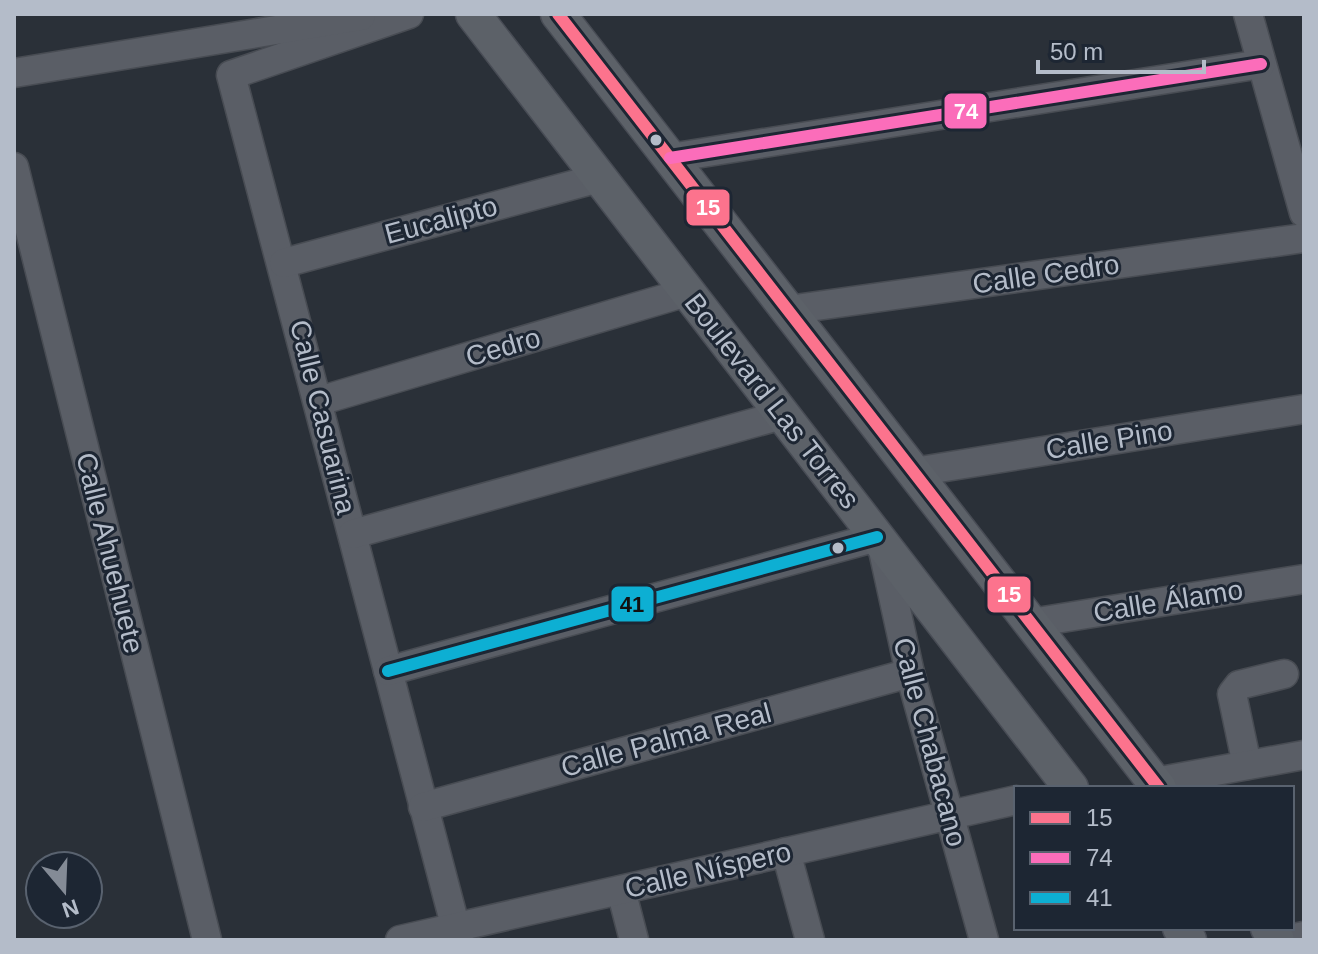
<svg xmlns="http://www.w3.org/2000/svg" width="1318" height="954" font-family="Helvetica,sans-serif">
<rect width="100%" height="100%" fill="#2a3038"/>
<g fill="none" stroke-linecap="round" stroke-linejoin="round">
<g stroke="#484c53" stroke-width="31">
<g id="minor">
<polyline points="409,14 231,75 459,940"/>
<polyline points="1248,14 1304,213"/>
<polyline points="14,73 361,16"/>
<polyline points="670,158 1261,64"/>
<polyline points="14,167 207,940"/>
<polyline points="284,263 599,178"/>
<polyline points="788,310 1304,238"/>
<polyline points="319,401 687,292"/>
<polyline points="914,472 1304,409"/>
<polyline points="353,534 782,415"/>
<polyline points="882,546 910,673 984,940"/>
<polyline points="1031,623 1304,579"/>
<polyline points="388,671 877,537"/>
<polyline points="1247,765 1232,694 1239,685 1284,674"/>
<polyline points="1155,782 1304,755"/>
<polyline points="423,807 910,673"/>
<polyline points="786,852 810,940"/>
<polyline points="621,890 634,940"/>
<polyline points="400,940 1016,800"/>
<polyline points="1285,940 1304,936"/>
</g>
</g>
<g stroke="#484c55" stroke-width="37">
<g id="major">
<polyline points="473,14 1071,788"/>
<polyline points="558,14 1159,788"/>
<polyline points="1180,928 1189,940"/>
<polyline points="1268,928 1277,940"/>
</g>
</g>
<use href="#minor" stroke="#5a5e66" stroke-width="28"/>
<use href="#major" stroke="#5c6168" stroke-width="34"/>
<g stroke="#1d2633" stroke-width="18">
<polyline id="bus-1" points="558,14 1159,788"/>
</g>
<g stroke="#1d2633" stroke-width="18">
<polyline id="bus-2" points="670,158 1261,64"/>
</g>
<g stroke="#1d2633" stroke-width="18">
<polyline id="bus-3" points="388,671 877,537"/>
</g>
<use href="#bus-1" stroke="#fc738d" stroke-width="12"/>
<use href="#bus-2" stroke="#fb6dba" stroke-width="12"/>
<use href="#bus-3" stroke="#0dafd3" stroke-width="12"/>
</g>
<g fill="#b4bcc9" stroke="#1d2633" stroke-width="3">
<circle cx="656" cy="140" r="7"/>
<circle cx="838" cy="548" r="7"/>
</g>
<g text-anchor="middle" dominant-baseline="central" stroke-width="6" stroke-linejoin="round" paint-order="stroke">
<g font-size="28" fill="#b4bcc9" stroke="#1d2633">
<text transform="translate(441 220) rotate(-15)">Eucalipto</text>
<text transform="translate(1046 274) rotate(-8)">Calle Cedro</text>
<text transform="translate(503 347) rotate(-16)">Cedro</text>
<text transform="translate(772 401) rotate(52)">Boulevard Las Torres</text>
<text transform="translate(323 417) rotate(76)">Calle Casuarina</text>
<text transform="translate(1109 440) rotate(-9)">Calle Pino</text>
<text transform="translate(110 553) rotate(76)">Calle Ahuehuete</text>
<text transform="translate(1168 601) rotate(-9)">Calle Álamo</text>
<text transform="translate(666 740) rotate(-15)">Calle Palma Real</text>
<text transform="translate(930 742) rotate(75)">Calle Chabacano</text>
<text transform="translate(708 870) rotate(-13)">Calle Níspero</text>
</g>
</g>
<g stroke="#1d2633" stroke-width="3">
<rect x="943" y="92" width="45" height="38" rx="8" fill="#fb6dba"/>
<rect x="685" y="188" width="46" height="39" rx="8" fill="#fc738d"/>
<rect x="986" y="575" width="46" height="39" rx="8" fill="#fc738d"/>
<rect x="610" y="585" width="45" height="38" rx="8" fill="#0dafd3"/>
</g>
<g font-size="22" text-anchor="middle" font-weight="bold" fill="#fff">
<text x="966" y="119">74</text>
<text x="708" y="215">15</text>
<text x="1009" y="602">15</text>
</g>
<g font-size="22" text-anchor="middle" font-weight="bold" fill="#111">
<text x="632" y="612">41</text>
</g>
<rect width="1318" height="954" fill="none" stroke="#b4bcc9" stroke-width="32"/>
<rect x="1014" y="786" width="280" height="144" fill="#1d2633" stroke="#59626f" stroke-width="2"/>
<rect x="1030" y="812" width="40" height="12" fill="#fc738d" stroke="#59626f" stroke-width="2"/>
<text x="1086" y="826" font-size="24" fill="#b4bcc9">15</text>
<rect x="1030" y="852" width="40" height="12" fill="#fb6dba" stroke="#59626f" stroke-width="2"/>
<text x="1086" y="866" font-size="24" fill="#b4bcc9">74</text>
<rect x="1030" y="892" width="40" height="12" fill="#0dafd3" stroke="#59626f" stroke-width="2"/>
<text x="1086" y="906" font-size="24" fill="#b4bcc9">41</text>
<g transform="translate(64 890) rotate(161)"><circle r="38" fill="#1d2633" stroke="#59626f" stroke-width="2"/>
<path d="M0-6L14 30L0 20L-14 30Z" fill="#848b96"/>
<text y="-12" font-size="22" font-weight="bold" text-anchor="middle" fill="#b4bcc9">N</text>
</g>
<path d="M1038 60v12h166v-12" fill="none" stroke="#b4bcc9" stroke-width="4"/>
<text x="1050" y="60" font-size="24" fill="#b4bcc9" stroke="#1d2633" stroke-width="6" paint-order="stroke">50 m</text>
</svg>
